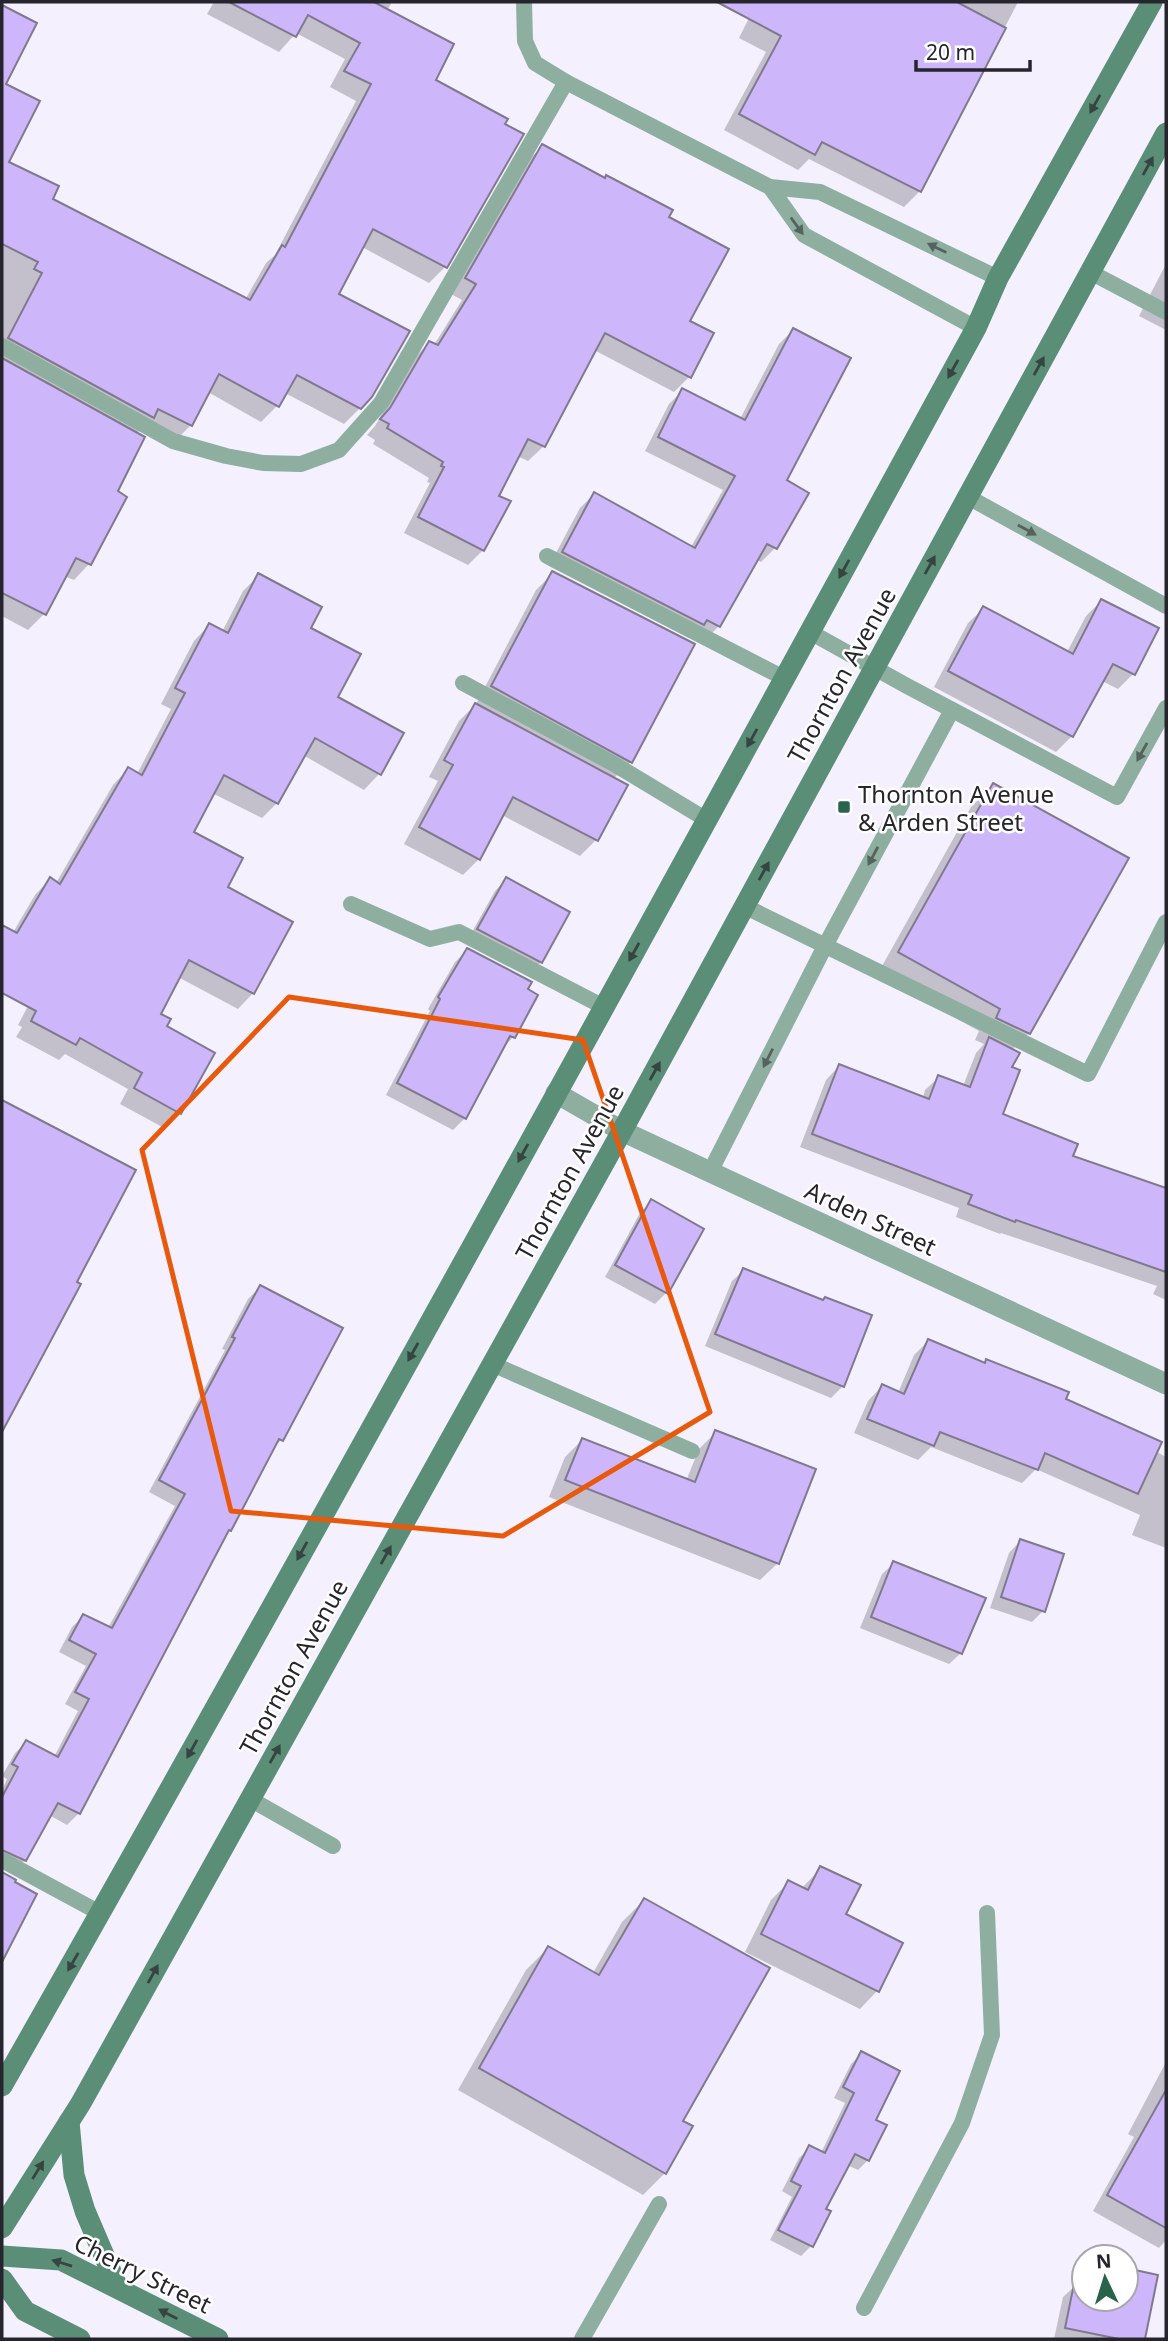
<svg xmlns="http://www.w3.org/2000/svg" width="1168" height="2341" font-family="'Noto Sans',sans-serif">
<rect width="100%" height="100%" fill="#f4f0fe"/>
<g fill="#0003">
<polygon points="214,2 392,2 387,11 434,81 521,135 445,267 429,283 362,247 337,295 360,408 344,424 285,393 277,406 261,422 208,392 191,425 175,441 144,426 136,434 115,492 125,497 89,564 74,580 64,576 44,614 28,630 2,616 2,7 34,24 3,85 7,163 50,199 245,300 266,263 275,255 356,101 330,87 345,59 296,33 279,52 207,14"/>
<polygon points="734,2 1018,2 920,191 904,207 809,159 798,170 724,130 766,52 739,38 752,12"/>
<polygon points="543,146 667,218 688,321 689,377 674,392 594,350 544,446 528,461 517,456 496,497 483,550 468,565 404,533 430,483 427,482 429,478 373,444 375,440 367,435 375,426 414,358 429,343 434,345 462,300 451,294 527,161"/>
<polygon points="1166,264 1166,330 1139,316"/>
<polygon points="793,330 775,548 761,562 756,559 719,626 705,640 693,634 689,638 549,566 580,508 594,494 691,547 723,490 645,451 669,404 683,390 740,419 779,344"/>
<polygon points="553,573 631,762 613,779 626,785 596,840 580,856 502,815 479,859 463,875 404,844 438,781 429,777 459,721 476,704 536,590"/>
<polygon points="258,576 309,628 336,697 402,734 379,774 364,790 303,755 277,803 262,818 212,793 192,832 225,888 253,993 238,1009 178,977 159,1014 165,1027 180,1113 164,1128 120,1104 128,1089 65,1054 59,1060 16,1037 22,1027 18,1025 40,983 2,962 2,951 35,895 50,879 56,883 113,785 128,769 137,774 171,709 161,704 194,641 209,625 222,632 243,591"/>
<polygon points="1101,601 1133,674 1118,689 1102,681 1072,736 1056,752 934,687 968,623 984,608 1067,652 1086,616"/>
<polygon points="993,785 1029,1033 1012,1050 1001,1115 1071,1157 1166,1190 1166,1202 1163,1211 1166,1213 1166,1300 1153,1294 1157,1286 1001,1233 1000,1234 956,1217 959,1208 800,1147 826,1080 839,1066 923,1098 925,1090 939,1077 963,1086 976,1053 984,1044 975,1040 979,1031 877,975 971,807"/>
<polygon points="506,879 541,962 529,974 467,941 495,891"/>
<polygon points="467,950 513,1037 501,1050 465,1118 453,1130 386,1095 430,1011 428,1009 455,962"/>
<polygon points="2,1102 133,1170 74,1282 78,1284 2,1428"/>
<polygon points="651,1202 666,1293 655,1304 605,1277 640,1213"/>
<polygon points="744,1270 843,1386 831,1398 705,1346 732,1281"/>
<polygon points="260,1287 281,1440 272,1449 230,1530 223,1537 79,1813 67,1825 49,1815 25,1860 13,1872 2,1866 2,1790 7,1779 2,1776 15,1753 26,1742 54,1757 78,1711 65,1704 86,1666 59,1652 72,1627 83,1616 108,1628 175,1506 149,1492 225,1350 222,1349 248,1299"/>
<polygon points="928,1341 984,1364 986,1361 1064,1400 1166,1457 1166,1548 1132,1535 1140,1515 1036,1469 1022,1483 931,1447 918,1460 854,1433 868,1401 882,1386 898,1393 914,1355"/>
<polygon points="716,1432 778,1563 760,1580 549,1497 565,1457 582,1440 686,1481 699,1449"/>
<polygon points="1020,1541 1043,1611 1032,1622 990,1608 1009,1553"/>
<polygon points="894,1563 961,1653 949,1664 860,1628 882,1574"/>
<polygon points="821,1868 844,1915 901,1943 877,1991 860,2009 745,1952 771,1900 788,1883 801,1889"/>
<polygon points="644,1900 681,2121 665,2173 643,2195 458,2090 526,1970 548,1948 593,1973 622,1922"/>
<polygon points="862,2053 874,2121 868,2160 858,2170 847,2165 823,2210 811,2246 801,2256 770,2240 792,2197 782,2191 799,2158 810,2147 821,2153 845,2103 834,2098 851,2064"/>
<polygon points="1166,2062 1166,2240 1159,2248 1093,2211 1134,2137 1128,2134"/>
<polygon points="1126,2270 1156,2276 1143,2339 1054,2339 1063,2297 1075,2286 1084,2287 1084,2299 1126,2299"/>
</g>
<g fill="#cdb7fa" stroke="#80798e" stroke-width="2">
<polygon points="229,2 374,2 454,44 436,80 508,119 505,124 524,134 447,268 373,229 339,294 410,331 372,397 361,409 297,375 279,407 219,374 192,426 158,409 154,418 8,338 42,273 34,269 38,262 2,244 2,5 37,23 6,84 40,101 9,162 59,186 53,199 250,300 282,245 285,247 371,84 344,71 360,43 308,15 296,37"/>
<polygon points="717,2 957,2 1006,28 921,192 822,142 815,155 739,114 781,36"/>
<polygon points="542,144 605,178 606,175 673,210 669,217 729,249 690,321 714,333 691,378 605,333 545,447 528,439 499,496 511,501 484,551 418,517 444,467 441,466 443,462 387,428 389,424 380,419 390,408 429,341 438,345 476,284 465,278"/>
<polygon points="793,328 851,358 787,480 809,493 777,549 767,544 720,627 707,620 704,625 562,552 594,492 695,548 735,476 658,437 682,388 745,420"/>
<polygon points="2,358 145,437 118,491 127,497 91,565 76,558 46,615 2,593"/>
<polygon points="552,571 695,644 632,763 491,686"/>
<polygon points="258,573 322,607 311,628 361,654 338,697 404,733 381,775 315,738 278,804 224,775 194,832 243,858 228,887 293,922 254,994 189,960 161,1014 171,1019 167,1026 215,1053 181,1114 134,1088 142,1073 80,1038 76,1045 31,1021 36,1011 2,993 2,925 17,933 50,877 60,884 128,767 142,775 185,693 175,688 209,623 228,633"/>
<polygon points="1101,599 1159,628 1135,675 1113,664 1073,737 948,671 983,606 1073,654"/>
<polygon points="475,703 628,785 598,841 513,797 480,860 419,827 453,765 444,760"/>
<polygon points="993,783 1129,858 1030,1034 996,1018 1000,1009 898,952"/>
<polygon points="506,877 570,912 542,963 477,929"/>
<polygon points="467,948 532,982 528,989 538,995 515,1038 510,1036 466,1119 397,1083 440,999 438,997"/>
<polygon points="989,1037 1020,1053 1012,1067 1020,1070 1003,1114 1078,1144 1073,1156 1166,1188 1166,1272 1016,1220 1015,1222 968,1204 972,1195 812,1134 839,1064 929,1099 938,1075 970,1087"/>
<polygon points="2,1100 136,1170 77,1282 81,1284 2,1432"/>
<polygon points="651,1199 704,1229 668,1294 615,1265"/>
<polygon points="743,1268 823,1300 825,1297 872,1315 844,1387 715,1334"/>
<polygon points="260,1285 343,1328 283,1441 279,1439 231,1531 229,1530 80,1814 58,1803 26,1861 2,1850 2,1797 18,1767 12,1764 26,1740 58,1757 89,1699 75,1692 96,1654 69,1640 83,1614 112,1628 185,1494 159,1480 235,1338 232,1337"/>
<polygon points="928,1339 985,1363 986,1359 1069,1392 1066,1399 1162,1442 1138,1494 1045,1453 1038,1470 940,1432 934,1446 867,1419 882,1384 904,1394"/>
<polygon points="715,1430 816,1469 779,1564 565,1480 582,1438 695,1482"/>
<polygon points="1020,1539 1064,1554 1045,1612 1001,1597"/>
<polygon points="893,1561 986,1598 962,1654 871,1617"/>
<polygon points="820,1866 861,1885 846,1914 903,1943 879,1992 761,1934 788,1880 808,1890"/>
<polygon points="2,1872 16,1880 15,1882 37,1894 2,1962"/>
<polygon points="644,1898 770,1968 683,2121 693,2126 666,2174 479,2068 548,1946 599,1975"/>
<polygon points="861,2051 900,2071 876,2120 887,2125 869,2161 855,2154 826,2209 831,2211 813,2247 778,2230 801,2186 791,2181 809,2145 825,2153 854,2093 843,2087"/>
<polygon points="1166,2090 1166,2228 1107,2195"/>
<polygon points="1126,2268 1158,2275 1145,2339 1119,2339 1065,2328 1074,2284 1084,2286 1084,2299 1126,2299"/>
</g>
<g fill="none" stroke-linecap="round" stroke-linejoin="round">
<g stroke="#8eaf9f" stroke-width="16">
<polyline points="524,2 525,41 535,63 566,82"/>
<polyline points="1090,272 1166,312"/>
<polyline points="976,328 804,235 770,187 820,192 998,278"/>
<polyline points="2,346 173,441 226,456 263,463 301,464 339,450 381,403 566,82 770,187"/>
<polyline points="968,497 1166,606"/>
<polyline points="547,556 784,678"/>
<polyline points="810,632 907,686 1117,797 1166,708"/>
<polyline points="463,683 614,764 707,820"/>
<polyline points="351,904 430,939 459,932 604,1007"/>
<polyline points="744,906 1088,1074 1166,922"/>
<polyline points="710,1172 825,946 952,710"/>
<polyline points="492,1364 692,1451"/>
<polyline points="250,1799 333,1846"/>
<polyline points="2,1860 100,1913"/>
<polyline points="864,2308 962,2123 992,2035 987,1913"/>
<polyline points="582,2339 659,2204"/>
</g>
<polyline stroke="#8eaf9f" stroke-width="21" points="556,1093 622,1131 1166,1384"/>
<g stroke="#5b8e77" stroke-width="21">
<path d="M2,2086C333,1504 655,916 976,328L998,278L1152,2"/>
<polyline points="69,2122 74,2175 85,2211 118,2288"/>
<polyline points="2,2228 81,2103 622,1131 1166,133"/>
<polyline points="2,2256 61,2260 218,2339"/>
<polyline points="2,2279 25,2311 80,2339"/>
</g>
</g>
<defs><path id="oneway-solid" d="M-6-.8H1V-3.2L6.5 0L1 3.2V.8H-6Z" transform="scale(1.75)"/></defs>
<g fill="#364442">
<use href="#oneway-solid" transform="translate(1095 104) rotate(119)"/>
<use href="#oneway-solid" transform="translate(1148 166) rotate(-61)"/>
<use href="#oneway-solid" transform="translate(1039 366) rotate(-61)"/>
<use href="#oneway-solid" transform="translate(953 369) rotate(119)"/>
<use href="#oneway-solid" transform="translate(930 565) rotate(-61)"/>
<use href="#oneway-solid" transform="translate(844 569) rotate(119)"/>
<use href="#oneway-solid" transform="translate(752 738) rotate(119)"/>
<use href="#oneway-solid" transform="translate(764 871) rotate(-61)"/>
<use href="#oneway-solid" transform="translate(634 952) rotate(119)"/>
<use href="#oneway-solid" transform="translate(655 1071) rotate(-61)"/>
<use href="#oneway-solid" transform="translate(523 1153) rotate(119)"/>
<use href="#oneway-solid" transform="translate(413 1352) rotate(119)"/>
<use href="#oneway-solid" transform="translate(302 1551) rotate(119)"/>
<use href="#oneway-solid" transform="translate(386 1555) rotate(-61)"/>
<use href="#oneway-solid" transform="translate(192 1749) rotate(119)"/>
<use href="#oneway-solid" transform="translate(275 1754) rotate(-61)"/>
<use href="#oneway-solid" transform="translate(73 1962) rotate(120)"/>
<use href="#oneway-solid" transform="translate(153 1974) rotate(-61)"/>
<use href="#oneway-solid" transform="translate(38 2170) rotate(-58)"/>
<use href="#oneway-solid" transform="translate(62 2263) rotate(-163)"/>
<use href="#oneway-solid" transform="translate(168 2314) rotate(-153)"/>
</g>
<g fill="#556360">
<use href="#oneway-solid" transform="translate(797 226) rotate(54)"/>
<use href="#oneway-solid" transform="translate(937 248) rotate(-154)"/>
<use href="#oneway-solid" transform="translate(1027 530) rotate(29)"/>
<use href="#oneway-solid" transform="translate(1142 752) rotate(119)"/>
<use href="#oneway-solid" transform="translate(873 856) rotate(118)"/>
<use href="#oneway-solid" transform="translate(768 1058) rotate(117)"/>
</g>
<path fill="none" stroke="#e8590c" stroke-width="5" stroke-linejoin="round" d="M289,997L583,1040L710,1412L503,1536L231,1511L142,1150Z"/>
<rect fill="#29634c" stroke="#fff" stroke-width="2.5" x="837" y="800" width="14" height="14" rx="3.5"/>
<g text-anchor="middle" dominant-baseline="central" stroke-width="5" stroke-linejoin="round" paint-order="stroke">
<g font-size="24" fill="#26242c" stroke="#fff">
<text transform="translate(841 675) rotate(-61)">Thornton Avenue</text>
<text transform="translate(569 1172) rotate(-61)">Thornton Avenue</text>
<text transform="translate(871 1218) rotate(25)">Arden Street</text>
<text transform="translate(293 1667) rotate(-61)">Thornton Avenue</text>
<text transform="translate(143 2273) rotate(26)">Cherry Street</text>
</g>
<g font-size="24" fill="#26242c" stroke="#fff" text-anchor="start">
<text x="858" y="793">Thornton Avenue<tspan x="858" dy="28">&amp; Arden Street</tspan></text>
</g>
</g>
<rect width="1168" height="2341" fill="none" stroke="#26242c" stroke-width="7"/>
<g transform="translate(1105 2278) rotate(356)"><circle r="33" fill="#ffffff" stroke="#a8a7ab" stroke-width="2"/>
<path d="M0-5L12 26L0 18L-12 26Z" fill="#29634c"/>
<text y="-10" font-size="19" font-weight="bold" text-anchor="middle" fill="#26242c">N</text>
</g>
<path d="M916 60v10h114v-10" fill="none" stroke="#26242c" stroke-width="3.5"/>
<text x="926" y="60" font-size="21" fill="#26242c" stroke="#ffffff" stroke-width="5" paint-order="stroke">20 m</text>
</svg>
